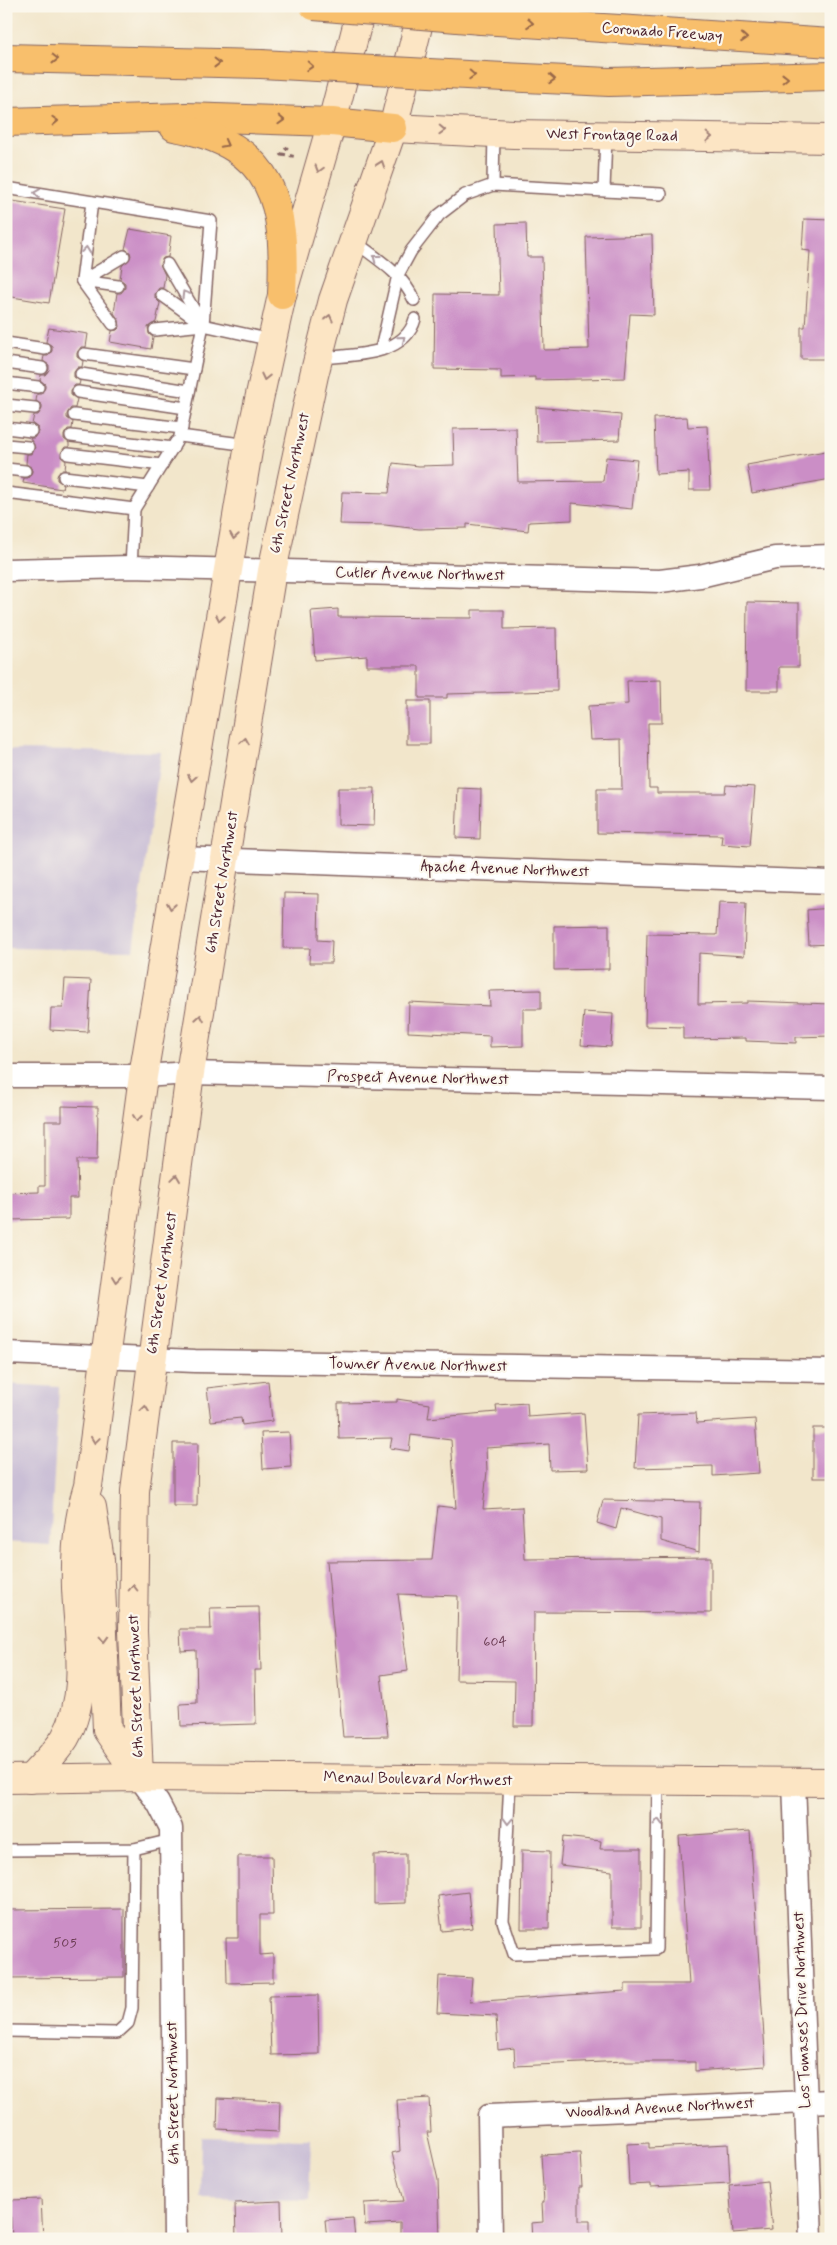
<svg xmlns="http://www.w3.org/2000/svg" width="837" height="2245" font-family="Mynerve,sans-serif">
<rect width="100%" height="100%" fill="#fbf7ec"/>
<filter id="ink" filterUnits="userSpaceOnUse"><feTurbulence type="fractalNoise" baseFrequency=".02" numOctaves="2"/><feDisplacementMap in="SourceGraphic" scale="10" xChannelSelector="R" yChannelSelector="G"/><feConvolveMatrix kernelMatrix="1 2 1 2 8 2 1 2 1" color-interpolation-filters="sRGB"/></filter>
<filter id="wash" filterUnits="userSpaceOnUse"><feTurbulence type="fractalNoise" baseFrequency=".0096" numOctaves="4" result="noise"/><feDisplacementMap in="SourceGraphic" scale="20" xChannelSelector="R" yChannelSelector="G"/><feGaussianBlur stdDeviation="1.12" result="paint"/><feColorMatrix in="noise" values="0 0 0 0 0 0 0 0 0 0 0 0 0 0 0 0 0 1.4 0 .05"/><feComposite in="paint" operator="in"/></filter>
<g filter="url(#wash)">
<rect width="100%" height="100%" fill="#f2e6cb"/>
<g fill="#cabfd6">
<polygon points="6,750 161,752 133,950 6,948"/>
<polygon points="6,1384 59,1387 50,1545 6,1542"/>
<polygon points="201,2137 311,2139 309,2200 200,2198"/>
</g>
<g id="blocks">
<g fill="#cb8ec6">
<polygon points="6,200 65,209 49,303 6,296"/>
<polygon points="804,219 831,220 831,359 801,359 801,327 805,327 810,251 802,250"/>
<polygon points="526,223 527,257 542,257 544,350 589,349 586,237 652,235 654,315 630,314 625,378 535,380 535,377 501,378 501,370 434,369 435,294 499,295 497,224"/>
<polygon points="130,229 171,236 168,257 163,258 160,264 165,275 163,288 159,288 155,294 155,298 160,303 156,322 148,327 149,334 153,337 151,349 110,342 112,331 117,330 120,327 119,320 114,313 117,293 121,293 125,288 125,283 120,279 122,266 131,256 130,252 125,249"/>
<polygon points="49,328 88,334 86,347 81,347 77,353 77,357 83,361 82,367 78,367 74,372 74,377 80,381 79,385 75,385 71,390 71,395 77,399 75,408 71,408 67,414 67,418 73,422 72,429 68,429 64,435 64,439 69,443 69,447 65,447 61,453 61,457 66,461 65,470 61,470 57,476 57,480 63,484 62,489 23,483 24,478 28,478 32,472 32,468 26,464 27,454 32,454 35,448 30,438 34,438 38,432 38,428 32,424 34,415 38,415 42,409 42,405 36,401 37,394 41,394 45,388 45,384 40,380 41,375 45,375 49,370 49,365 43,361 44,356 48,356 52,351 52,346 46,342"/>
<polygon points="536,407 621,415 619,440 537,442"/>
<polygon points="687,417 688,427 707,426 710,490 689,490 689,472 656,474 654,418"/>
<polygon points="516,428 518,482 603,481 606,457 637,460 632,509 572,503 572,520 529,522 528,531 467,524 467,528 419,529 385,525 340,524 342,492 389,493 393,463 419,466 454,465 453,429"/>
<polygon points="831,450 831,479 752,493 747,465"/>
<polygon points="747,602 799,603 799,667 779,667 779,691 746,691"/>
<polygon points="338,609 338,617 472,618 472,610 504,610 504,629 556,628 557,691 447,694 447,698 419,698 419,666 367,666 367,656 315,660 311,611"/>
<polygon points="661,680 662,723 648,723 649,788 657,788 657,793 725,793 726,785 755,787 750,846 721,844 722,835 597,833 597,789 622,789 621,739 590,740 588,706 628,704 627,681"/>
<rect x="407" y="701" width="23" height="43"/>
<polygon points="338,788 375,788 374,826 338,825"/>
<polygon points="458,788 481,789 480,839 456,838"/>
<polygon points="284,893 319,894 318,940 332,941 331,963 309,963 310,948 283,948"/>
<polygon points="719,902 746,903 744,956 699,953 698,1004 747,1003 747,1001 831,1004 831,1036 796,1037 796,1043 746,1041 746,1038 683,1039 683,1027 645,1026 647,934 717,935"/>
<polygon points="831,908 831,944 809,945 807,910"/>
<polygon points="609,925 609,969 554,970 554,926"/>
<polygon points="65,979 91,980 88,1032 50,1030 51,1008 63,1008"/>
<polygon points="541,990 541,1009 523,1009 523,1046 490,1047 490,1036 408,1032 409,1002 490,1006 489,991"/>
<polygon points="584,1012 613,1014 611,1047 581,1045"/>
<polygon points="62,1106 98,1107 97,1160 77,1160 78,1198 69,1198 69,1219 6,1220 6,1193 39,1192 39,1186 45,1186 45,1121 62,1121"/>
<polygon points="268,1381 272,1421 242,1425 241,1418 211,1421 207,1388"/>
<polygon points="397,1399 430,1404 428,1418 497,1412 496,1405 527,1403 528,1417 584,1413 588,1469 550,1470 549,1444 486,1448 487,1471 483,1509 522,1507 525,1559 711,1557 711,1613 534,1612 533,1726 514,1726 515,1681 456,1680 458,1596 398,1594 408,1671 381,1675 388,1736 343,1737 327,1561 432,1560 438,1506 456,1508 451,1440 411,1435 409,1451 390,1448 392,1438 339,1439 338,1403 397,1402"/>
<polygon points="696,1413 697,1423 755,1419 759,1473 713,1476 713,1466 635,1468 638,1415"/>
<rect x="813" y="1428" width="18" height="50"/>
<polygon points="289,1432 291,1467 263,1469 261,1433"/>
<polygon points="173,1443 198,1443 197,1506 173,1506"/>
<polygon points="603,1500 700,1502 699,1552 661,1541 661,1519 621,1508 616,1529 597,1523"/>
<polygon points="259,1607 261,1670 255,1670 256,1724 181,1726 180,1704 197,1703 196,1650 181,1651 180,1629 211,1629 210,1608"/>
<polygon points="750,1831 766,2066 695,2071 695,2062 625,2062 625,2061 515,2066 514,2048 498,2050 496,2016 437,2013 439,1976 472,1978 470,2002 625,1991 625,1984 689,1984 679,1836"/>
<polygon points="563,1837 601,1841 600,1849 641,1849 641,1927 612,1927 612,1871 560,1865"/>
<polygon points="522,1850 550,1851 549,1929 521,1929"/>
<polygon points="406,1854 406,1903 374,1904 374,1855"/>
<polygon points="238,1856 272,1856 273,1915 260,1915 260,1955 273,1954 273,1982 227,1983 226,1938 238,1938"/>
<polygon points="468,1892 472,1928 442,1931 438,1896"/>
<polygon points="124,1909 124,1977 6,1978 6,1910"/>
<polygon points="318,1995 319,2054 271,2055 269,1996"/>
<polygon points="218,2098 280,2101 279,2132 217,2129"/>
<polygon points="429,2098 431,2132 427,2132 438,2180 440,2238 400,2239 400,2223 365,2225 364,2203 404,2201 392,2153 400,2151 397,2100"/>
<polygon points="649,2143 649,2148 728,2144 730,2183 651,2187 651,2184 629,2185 627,2144"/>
<polygon points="580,2153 582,2187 579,2187 579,2221 590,2221 590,2239 532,2239 531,2223 543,2222 542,2202 544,2202 541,2155"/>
<polygon points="767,2181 772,2230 733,2233 729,2185"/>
<polygon points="41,2199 43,2239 12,2239 10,2200"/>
<polygon points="281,2201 282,2239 236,2239 235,2203"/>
<polygon points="353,2218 355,2239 327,2239 325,2220"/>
</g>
</g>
</g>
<g filter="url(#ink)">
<use href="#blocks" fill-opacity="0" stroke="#856563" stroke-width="1"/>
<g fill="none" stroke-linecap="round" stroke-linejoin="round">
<g stroke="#856563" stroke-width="14">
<g id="lane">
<polyline points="493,185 494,132"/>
<polyline points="6,188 211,221 203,325"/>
<polyline points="604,190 606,135"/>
<polyline points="92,202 82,281 113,324"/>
<path d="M354,241C377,259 402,273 414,300"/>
<polyline points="167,264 203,325"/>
<polyline points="82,281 124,256"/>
<polyline points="82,281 118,286"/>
<polyline points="162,295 198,321"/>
<polyline points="155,330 203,325"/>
<polyline points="6,343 45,349"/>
<polyline points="381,349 398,275 411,251 439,215 465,195 493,185 661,194"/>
<polyline points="84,354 194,369"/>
<path d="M319,358C350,355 405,357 415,319"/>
<polyline points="6,363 42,368"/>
<polyline points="81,374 189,391"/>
<polyline points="6,383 38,387"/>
<polyline points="78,392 186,408"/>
<polyline points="6,405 35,408"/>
<polyline points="74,415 182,428"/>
<polyline points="6,428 31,431"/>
<polyline points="71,436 173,448"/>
<polyline points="6,445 28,447"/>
<polyline points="249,445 180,436 203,325 272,340"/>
<polyline points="68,454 162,465"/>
<polyline points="6,469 25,471"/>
<polyline points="64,477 148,487"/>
<polyline points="6,493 134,509 131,567"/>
<polyline points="134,509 176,442"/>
<polyline points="510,1780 503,1921 514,1954 656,1949 658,1782"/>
<polyline points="6,1850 134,1849 171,1840"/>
<polyline points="6,2031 117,2033 128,2023 132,2008 134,1849"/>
</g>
</g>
<g stroke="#856563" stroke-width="25">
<g id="street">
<polyline points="6,570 131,567 660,581 700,576 775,558 831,556"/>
<polyline points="179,858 831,882"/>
<polyline points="6,1076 143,1076 190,1073 831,1088"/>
<polyline points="6,1353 195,1361 831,1371"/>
<polyline points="139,1777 158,1803 171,1828 175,2239"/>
<polyline points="794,1782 811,2239"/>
<polyline points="491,2239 489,2116 831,2101"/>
</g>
</g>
<g stroke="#856563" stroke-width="30">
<g id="secondary">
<polyline points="393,128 514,134 831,139"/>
<polyline points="92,1507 100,1560 107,1730 139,1777"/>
<polyline points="139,1777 133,1631 135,1491 190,1073 272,571 314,375 333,300 393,128 423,6"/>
<polyline points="6,1779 139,1777 831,1782"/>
<path d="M30,1779C41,1766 56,1753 65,1738C90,1694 78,1636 76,1588C75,1554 78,1518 88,1486L143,1076L249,445L282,295L332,122L362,6"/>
</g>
</g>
<g stroke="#856563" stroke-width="30">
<g id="highway">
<polyline points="481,20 831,43"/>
<polyline points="6,58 261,64"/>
<polyline points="504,77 609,82 831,76"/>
<polyline points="6,122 186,117 332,122 393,128"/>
<path d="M174,127C276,145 286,205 282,295"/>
</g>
</g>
<g stroke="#856563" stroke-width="3" stroke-dasharray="4 4" stroke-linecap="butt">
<polyline points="282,154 297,157"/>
<polyline points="280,156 289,145"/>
</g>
<use href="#lane" stroke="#fff" stroke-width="11"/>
<use href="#street" stroke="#fff" stroke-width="22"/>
<use href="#secondary" stroke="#fce5c4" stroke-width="28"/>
<use href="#highway" stroke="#f8bf6c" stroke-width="28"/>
<g stroke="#856563" stroke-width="30" stroke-linecap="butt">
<g id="highway-bridge">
<polyline points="314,6 481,20"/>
<polyline points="261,64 504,77"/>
</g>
</g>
<use href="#highway-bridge" stroke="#f8bf6c" stroke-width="28"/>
</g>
<defs><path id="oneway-chevron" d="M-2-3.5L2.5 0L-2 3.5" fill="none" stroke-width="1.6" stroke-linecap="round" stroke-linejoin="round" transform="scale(1.25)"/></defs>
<g stroke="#986748">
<use href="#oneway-chevron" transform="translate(530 23) rotate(4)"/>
<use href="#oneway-chevron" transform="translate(744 38) rotate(4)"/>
<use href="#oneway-chevron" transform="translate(55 59) rotate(1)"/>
<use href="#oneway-chevron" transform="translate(217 63) rotate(1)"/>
<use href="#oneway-chevron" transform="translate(310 66) rotate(3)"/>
<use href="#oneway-chevron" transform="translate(472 75) rotate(3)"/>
<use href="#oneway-chevron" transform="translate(785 78) rotate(-1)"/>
<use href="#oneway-chevron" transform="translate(552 79) rotate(3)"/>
<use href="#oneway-chevron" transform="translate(281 120) rotate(2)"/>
<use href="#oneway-chevron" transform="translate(55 121) rotate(-2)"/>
<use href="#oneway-chevron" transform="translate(225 144) rotate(28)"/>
</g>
<g stroke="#a38278">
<use href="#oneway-chevron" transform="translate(442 130) rotate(2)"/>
<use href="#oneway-chevron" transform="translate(709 137) rotate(1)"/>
<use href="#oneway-chevron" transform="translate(381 164) rotate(-71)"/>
<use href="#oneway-chevron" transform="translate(319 169) rotate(106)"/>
<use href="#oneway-chevron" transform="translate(329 318) rotate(-76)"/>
<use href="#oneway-chevron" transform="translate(265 377) rotate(103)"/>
<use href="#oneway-chevron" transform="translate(234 536) rotate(99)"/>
<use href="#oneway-chevron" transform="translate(220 618) rotate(100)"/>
<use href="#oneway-chevron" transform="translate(245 741) rotate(-81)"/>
<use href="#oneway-chevron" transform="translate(192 778) rotate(100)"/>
<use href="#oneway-chevron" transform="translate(171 906) rotate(99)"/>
<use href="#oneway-chevron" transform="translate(200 1018) rotate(-80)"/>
<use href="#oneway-chevron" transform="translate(137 1118) rotate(97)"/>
<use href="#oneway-chevron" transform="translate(176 1178) rotate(-82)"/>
<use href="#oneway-chevron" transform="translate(116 1279) rotate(97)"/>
<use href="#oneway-chevron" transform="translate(145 1409) rotate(-83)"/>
<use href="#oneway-chevron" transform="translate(95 1440) rotate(98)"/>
<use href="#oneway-chevron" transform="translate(133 1588) rotate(-90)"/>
<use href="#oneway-chevron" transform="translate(104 1639) rotate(88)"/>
</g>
<g stroke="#ae9aa0">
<use href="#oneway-chevron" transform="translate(37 193) rotate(-171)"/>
<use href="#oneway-chevron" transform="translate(86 250) rotate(-83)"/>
<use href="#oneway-chevron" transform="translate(376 258) rotate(-143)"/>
<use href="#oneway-chevron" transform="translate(185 294) rotate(-121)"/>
<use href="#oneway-chevron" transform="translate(402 339) rotate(-39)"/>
<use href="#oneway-chevron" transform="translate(508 1821) rotate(92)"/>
<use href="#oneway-chevron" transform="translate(658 1822) rotate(-89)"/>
</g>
</g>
<g text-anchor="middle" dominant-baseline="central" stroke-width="4.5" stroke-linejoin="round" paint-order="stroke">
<g font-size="14" fill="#6a3b52">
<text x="495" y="1642">604</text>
<text x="65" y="1943">505</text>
</g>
<g font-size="16" fill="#4a1f2b" stroke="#fbf7ec">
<text transform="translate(662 32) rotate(4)">Coronado Freeway</text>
<text transform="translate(612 135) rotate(1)">West Frontage Road</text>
<text transform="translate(290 483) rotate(-78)">6th Street Northwest</text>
<text transform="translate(420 574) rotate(1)">Cutler Avenue Northwest</text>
<text transform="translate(505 869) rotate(2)">Apache Avenue Northwest</text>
<text transform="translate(222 882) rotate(-81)">6th Street Northwest</text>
<text transform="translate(418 1078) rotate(1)">Prospect Avenue Northwest</text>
<text transform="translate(162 1283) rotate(-82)">6th Street Northwest</text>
<text transform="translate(418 1365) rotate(1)">Towner Avenue Northwest</text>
<text transform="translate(136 1686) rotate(-92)">6th Street Northwest</text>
<text transform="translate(418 1779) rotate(1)">Menaul Boulevard Northwest</text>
<text transform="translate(802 2010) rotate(-92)">Los Tomases Drive Northwest</text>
<text transform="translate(173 2093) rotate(-91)">6th Street Northwest</text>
<text transform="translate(660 2108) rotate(-3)">Woodland Avenue Northwest</text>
</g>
</g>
<rect width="837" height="2245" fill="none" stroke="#fbf7ec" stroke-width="25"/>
</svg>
